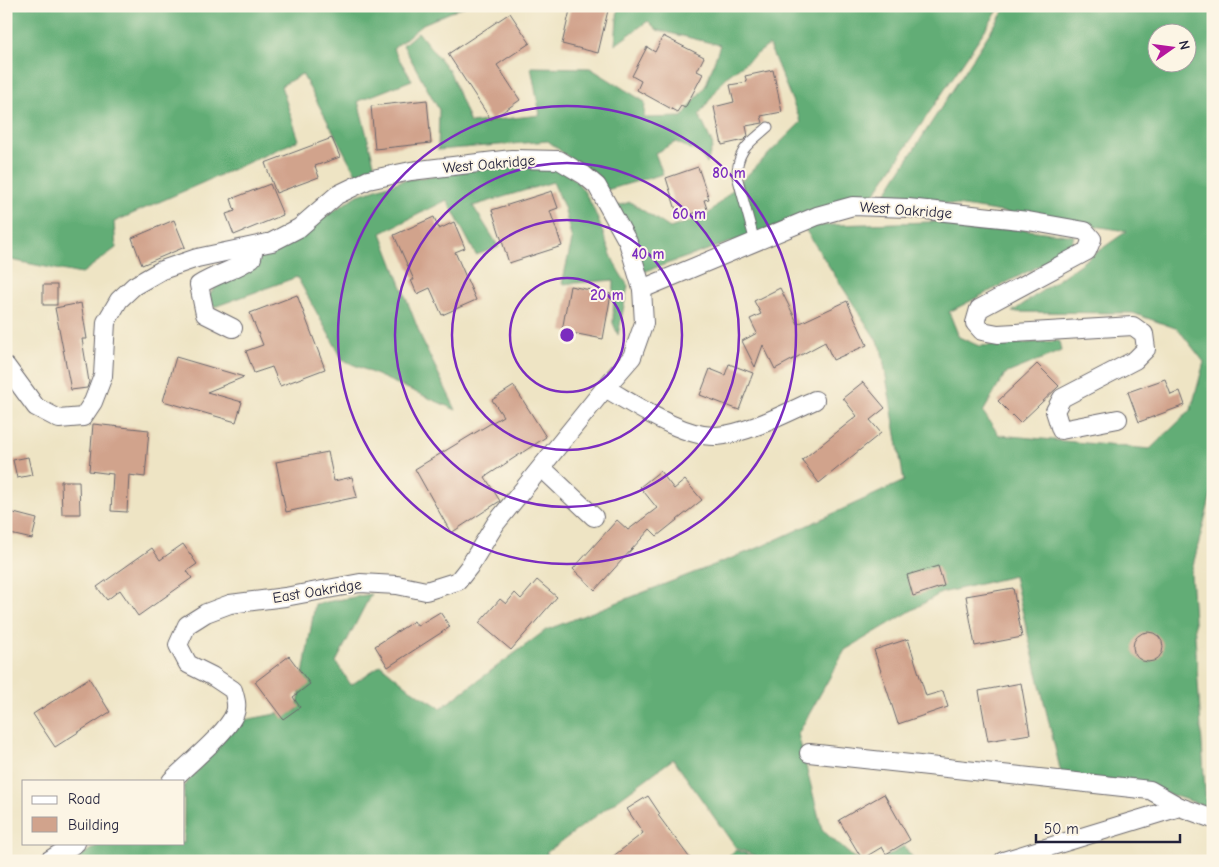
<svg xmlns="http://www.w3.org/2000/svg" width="1219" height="867" font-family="'Comic Neue',sans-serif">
<rect width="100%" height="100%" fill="#fcf5e5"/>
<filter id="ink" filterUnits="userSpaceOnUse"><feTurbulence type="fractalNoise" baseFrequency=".02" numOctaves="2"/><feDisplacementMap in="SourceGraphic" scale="10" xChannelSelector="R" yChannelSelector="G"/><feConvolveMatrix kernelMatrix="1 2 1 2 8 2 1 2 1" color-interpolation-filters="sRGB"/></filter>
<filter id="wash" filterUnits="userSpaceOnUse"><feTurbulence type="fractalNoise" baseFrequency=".0096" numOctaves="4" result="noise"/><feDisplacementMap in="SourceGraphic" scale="20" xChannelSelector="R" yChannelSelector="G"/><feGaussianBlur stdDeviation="1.12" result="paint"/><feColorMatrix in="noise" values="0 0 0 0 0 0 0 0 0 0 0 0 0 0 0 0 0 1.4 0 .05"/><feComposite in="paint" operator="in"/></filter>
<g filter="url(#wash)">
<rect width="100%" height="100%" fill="#eee4c4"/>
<g fill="#62ad76" stroke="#426858" fill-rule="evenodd">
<polygon points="6,6 465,6 423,24 393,49 412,80 358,101 376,171 356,174 302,74 281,86 299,140 114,222 116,248 81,274 6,259"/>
<polygon points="618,6 1001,6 875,193 640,273 611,208 630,202 670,228 706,216 801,122 769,45 725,78 699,115 713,145 707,163 699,153 676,142 655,153 663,174 603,191 595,178 548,141 438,150 439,110 403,45 418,32 450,72 470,123 540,115 531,67 590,68 645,102 644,118 682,117 706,85 720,45 657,30 648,21 615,45"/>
<path d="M1007,6H1213V487L1191,573L1206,806L1146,787L1061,773L1014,576L941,593L845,650L798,734L822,830L853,857L865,861H769L736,848L673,759L546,853L555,861H72L101,843H184V786L239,721L297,710L315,604L371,594L336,662L351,685L381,665L410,689L441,708L546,630L758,548L904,481L881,347L803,226L960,221L1074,236L1070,250L949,312L959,337L979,346L1059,341L1061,351L1005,374L983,412L999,435L1150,449L1191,410L1204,362L1178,329L1133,313L1012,312L1127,231L885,194ZM1156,32H1186V62H1156Z"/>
<path d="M511,165C528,165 544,165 561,171C592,182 602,238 616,266C619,273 624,279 628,286L618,335L613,323L614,280L562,284L572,240L564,207L553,182L473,206L499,247L476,255L447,200L381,233L423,342L456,410L343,360L297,277L214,307L209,295L219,283L255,267L264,248L320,220L358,195L404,180Z"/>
<polygon points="904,846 915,861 880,861"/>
<polygon points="736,850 765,861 722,861"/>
</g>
<g id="blocks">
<g fill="#d1a38c">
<polygon points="571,6 609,6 598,53 562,44"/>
<polygon points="510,13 530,43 497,65 520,100 491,120 448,54"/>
<polygon points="663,36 704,57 697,71 703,74 685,108 681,106 677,112 637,90 641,81 632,76 647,47 655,52"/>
<polygon points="773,70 782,112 761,116 763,123 746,126 748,136 744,140 722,145 714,107 734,102 730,85 747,82 745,76"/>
<polygon points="427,100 431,143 375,149 371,106"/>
<polygon points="332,138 340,157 315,166 319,177 276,193 265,163"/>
<polygon points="698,167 709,199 704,200 707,209 688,215 685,207 676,210 666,178"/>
<polygon points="270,184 283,215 234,235 226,214 235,211 231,199"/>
<polygon points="552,191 558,208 550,211 562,246 509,263 492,210"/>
<polygon points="434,217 439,229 454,222 465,248 455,252 476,300 442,315 430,288 417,294 411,280 414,280 394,235"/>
<polygon points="174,220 185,247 142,265 132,238"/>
<rect x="43" y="285" width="14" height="20"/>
<polygon points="570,286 611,294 603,339 562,331"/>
<polygon points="780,288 798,324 847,301 867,345 833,360 825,342 775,369 763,345 755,367 742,341 757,333 750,319 761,314 754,301"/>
<polygon points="297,295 325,369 280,386 272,367 254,373 246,351 263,345 250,313"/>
<polygon points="81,303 87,339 82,339 89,382 87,388 71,390 55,308"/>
<polygon points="176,357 244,377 207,392 242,402 236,422 163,401"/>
<polygon points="729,364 753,373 739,410 700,395 710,369 725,375"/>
<polygon points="1037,364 1059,386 1020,423 998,401"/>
<polygon points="1165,379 1171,395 1180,391 1185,405 1139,422 1128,392"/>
<polygon points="863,382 885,408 870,420 881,433 819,483 802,460 857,416 843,398"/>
<polygon points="514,386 546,437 485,477 500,501 451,533 415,469 503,416 492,400"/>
<polygon points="93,424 149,430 145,477 129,475 127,512 111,511 113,474 89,471"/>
<polygon points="328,452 334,481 352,477 357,497 286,512 276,462"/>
<polygon points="28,457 32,475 17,478 13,460"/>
<polygon points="660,471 674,489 685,480 702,500 657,536 650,529 595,590 573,569 617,520 628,530 657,508 640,487"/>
<polygon points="61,481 79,481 80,514 62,514"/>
<polygon points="6,511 37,519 32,539 6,533"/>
<polygon points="183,544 197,564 187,571 192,578 138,616 120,590 107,600 97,587 152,548 160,560"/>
<polygon points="938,566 944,586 913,596 907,575"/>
<polygon points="537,580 557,597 511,650 479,623 500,599 506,604 515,593 521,599"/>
<polygon points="1013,588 1022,637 975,646 966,596"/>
<polygon points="440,612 450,627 388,667 375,646 414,621 417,626"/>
<circle cx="1148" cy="647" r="15"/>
<polygon points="908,639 926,696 943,691 948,707 898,724 874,650"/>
<polygon points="289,656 310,684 293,697 300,707 283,719 255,682"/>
<polygon points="89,678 110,712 55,747 33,714"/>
<polygon points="1021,683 1030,734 988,741 979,691"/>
<polygon points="884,794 910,840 886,854 882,847 862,859 839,820"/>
<polygon points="648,796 660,814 658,815 692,861 607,861 643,833 627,809"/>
</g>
</g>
</g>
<g filter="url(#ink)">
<use href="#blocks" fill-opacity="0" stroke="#69666b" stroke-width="1"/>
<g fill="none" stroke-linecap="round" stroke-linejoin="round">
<g stroke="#69666b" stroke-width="11">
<path id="lane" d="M755,242L737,176C737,149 750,143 768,127"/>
</g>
<g stroke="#69666b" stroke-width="20">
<g id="street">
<path d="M233,328L205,314L199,285C216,274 236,270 252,258L254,247"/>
<polyline points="6,366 36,407 59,419 83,417 93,402 103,376 106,322 119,300 134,286 162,270 197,258 272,242 299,228 337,195 368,180 411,171 512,159 559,160 584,175 597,186 628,242 642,289 817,216 853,206 908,208 1028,221 1085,231 1092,239 1087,251 979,309 975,323 982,331 998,334 1133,326 1144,334 1146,349 1135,360 1062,398 1055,411 1061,430 1118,419"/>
<path d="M605,388C634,404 683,438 717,436C749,433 786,413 815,400"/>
<polyline points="542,468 594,517"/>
<polyline points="809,753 1150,790 1180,807"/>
<path d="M171,781C187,765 228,732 235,713C238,705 235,697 233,690L212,676L188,664L178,645L187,625L206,613L230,604L285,597L360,583L397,585L426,591L458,581L469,567L496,523L605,388L632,357L644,323L642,289"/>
<polyline points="48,861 76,843"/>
<polyline points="1003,861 1180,807 1213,819"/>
</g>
</g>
<use href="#lane" stroke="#fff" stroke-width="9"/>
<use href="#street" stroke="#fff" stroke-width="18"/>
</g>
</g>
<g fill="none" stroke="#7b2cbf" stroke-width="2.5">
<circle cx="567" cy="335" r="57"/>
<circle cx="567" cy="335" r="115"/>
<circle cx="567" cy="335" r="172"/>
<circle cx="567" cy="335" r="229"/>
</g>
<g text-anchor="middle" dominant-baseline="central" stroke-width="4" stroke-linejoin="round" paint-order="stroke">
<g font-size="15" fill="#22223b" stroke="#fcf5e5">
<text transform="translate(489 164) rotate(-5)">West Oakridge</text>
<text transform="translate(906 210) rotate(4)">West Oakridge</text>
<text transform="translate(317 591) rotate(-9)">East Oakridge</text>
</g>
</g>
<circle cx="567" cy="335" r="8" fill="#7b2cbf" stroke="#fcf5e5" stroke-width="2.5"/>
<g font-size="15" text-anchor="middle" font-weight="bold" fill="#7b2cbf" stroke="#fcf5e5" stroke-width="4" stroke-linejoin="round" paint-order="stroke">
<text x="729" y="178">80 m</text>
<text x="689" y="219">60 m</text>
<text x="648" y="259">40 m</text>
<text x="607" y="300">20 m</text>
</g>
<rect width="1219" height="867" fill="none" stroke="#fcf5e5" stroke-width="25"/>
<rect x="22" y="780" width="162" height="65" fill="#fcf5e5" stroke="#a5a1a1"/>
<rect x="32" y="796" width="25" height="8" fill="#ffffff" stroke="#a5a1a1"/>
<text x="68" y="804" font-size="15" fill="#22223b">Road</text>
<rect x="32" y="817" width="25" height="15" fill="#d1a38c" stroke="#a5a1a1"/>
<text x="68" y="830" font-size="15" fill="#22223b">Building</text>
<g transform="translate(1172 48) rotate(76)"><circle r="24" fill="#fcf5e5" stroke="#a5a1a1"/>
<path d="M0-4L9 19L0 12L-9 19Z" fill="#b5179e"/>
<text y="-8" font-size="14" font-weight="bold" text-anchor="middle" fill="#22223b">N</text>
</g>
<path d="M1036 834v8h144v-8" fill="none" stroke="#22223b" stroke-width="2.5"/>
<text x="1044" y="834" font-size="15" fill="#22223b" stroke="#fcf5e5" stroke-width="4" paint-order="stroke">50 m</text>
</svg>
